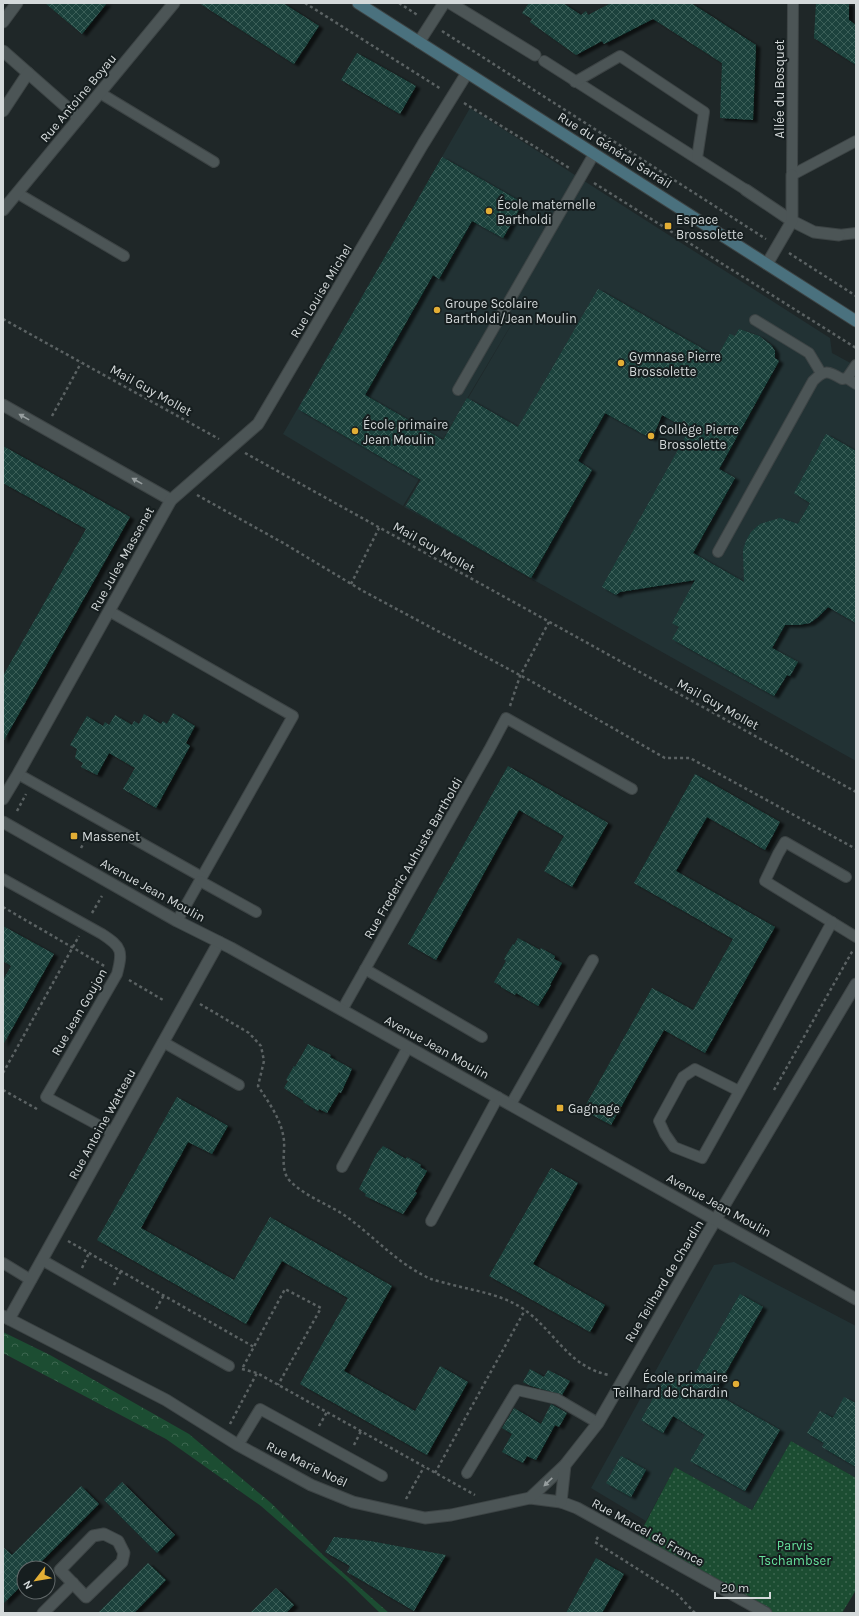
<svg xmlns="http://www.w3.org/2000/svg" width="859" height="1616" font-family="Karla,sans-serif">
<defs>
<pattern id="green-dots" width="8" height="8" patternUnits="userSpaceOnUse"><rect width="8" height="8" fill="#1c4d32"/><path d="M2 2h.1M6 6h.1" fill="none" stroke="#3c664f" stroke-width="1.8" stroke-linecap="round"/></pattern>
<pattern id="forest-crowns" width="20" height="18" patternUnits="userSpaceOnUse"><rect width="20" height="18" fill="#1c4d32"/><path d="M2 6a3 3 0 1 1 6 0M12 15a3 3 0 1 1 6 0" fill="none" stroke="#3c664f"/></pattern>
<pattern id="building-cross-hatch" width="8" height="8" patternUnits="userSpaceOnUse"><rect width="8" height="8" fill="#1a433c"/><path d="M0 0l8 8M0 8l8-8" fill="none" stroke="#3a5e58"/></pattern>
<filter id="shadow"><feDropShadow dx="4.5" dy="2.5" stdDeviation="1" flood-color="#0009"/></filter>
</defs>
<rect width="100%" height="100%" fill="#1f2728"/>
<g fill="#223234">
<polygon points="470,108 830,338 832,353 856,366 856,761 404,507 533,288 403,506 283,434"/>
<polygon points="734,1262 856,1326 856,1478 791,1441 752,1510 675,1467 646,1521 591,1488 714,1265"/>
</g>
<polygon fill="url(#green-dots)" points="791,1441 856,1478 856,1590 842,1613 767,1613 636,1541 675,1467 752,1510"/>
<polygon fill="url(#forest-crowns)" points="3,1332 50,1355 189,1434 271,1503 324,1556 389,1613 380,1613 347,1581 261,1506 166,1439 3,1353"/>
<g fill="url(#building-cross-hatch)" filter="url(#shadow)">
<polygon points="45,3 107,3 82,34"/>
<polygon points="199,3 283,3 319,26 294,64"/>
<polygon points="529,3 563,3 581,15 586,11 588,15 611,3 691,3 756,45 753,120 720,118 722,63 653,19 604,44 602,41 576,55 530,22 532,19 522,13"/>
<polygon points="816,3 849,3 849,20 856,25 856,65 814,38"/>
<polygon points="357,53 416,86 400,114 341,80"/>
<polygon points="442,157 523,203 503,238 472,221 439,279 433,275 365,395 443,440 467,398 518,427 598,289 717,357 730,334 735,336 739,329 759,336 771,345 775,351 775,358 779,361 719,469 735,478 693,553 744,582 743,550 746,541 751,532 760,524 780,518 798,524 810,503 794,493 826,434 856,451 856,623 828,607 818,617 810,623 798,625 785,625 772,648 798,662 790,676 787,675 774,696 672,639 679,627 672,623 695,580 620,592 616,595 602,587 689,430 662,415 652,439 605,413 578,461 592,470 531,578 406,506 421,480 298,409"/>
<polygon points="3,446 130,517 3,742 3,676 86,529 3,483"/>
<polygon points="173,713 195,726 186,743 190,746 156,808 123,789 135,768 109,753 97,775 81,767 83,763 75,758 77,749 70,745 87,716 103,726 105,722 109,725 115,715 132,725 134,721 139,724 144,714 161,724 163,721 167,724"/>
<polygon points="508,766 608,823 572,887 544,871 564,836 519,810 436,960 408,944"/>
<polygon points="695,774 780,822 765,850 707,817 676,871 775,927 705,1053 664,1030 611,1125 583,1110 652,988 693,1010 733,939 634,883"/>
<polygon points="3,926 54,954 3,1045 3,980 11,966 3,961"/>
<polygon points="518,938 540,950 541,948 555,956 554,959 562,963 550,985 551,985 538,1006 516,993 515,995 501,987 501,986 494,982 506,961 504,959 513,944 514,945"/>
<polygon points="308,1044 331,1055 330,1057 352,1069 341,1093 339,1092 327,1113 319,1109 318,1111 303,1102 304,1101 284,1088 288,1081 286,1080 294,1066 295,1067"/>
<polygon points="177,1097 228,1126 212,1154 188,1142 141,1228 234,1280 270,1217 392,1286 344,1371 415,1411 440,1366 468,1382 427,1455 300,1384 348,1298 282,1261 246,1324 97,1240"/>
<polygon points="383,1146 406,1159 407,1157 421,1165 420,1167 427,1171 415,1192 417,1193 403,1214 365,1196 366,1194 359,1189 377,1153"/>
<polygon points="551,1168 578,1183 533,1264 605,1305 590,1332 489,1276"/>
<polygon points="740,1294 763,1307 714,1393 780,1430 745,1491 690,1461 705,1435 673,1416 663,1433 641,1420 668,1372 689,1384"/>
<polygon points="530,1369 544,1377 548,1370 570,1381 562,1395 531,1386 523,1382"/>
<polygon points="844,1397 856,1403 856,1467 822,1447 824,1443 807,1433 820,1411 833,1418"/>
<polygon points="551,1404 567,1413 559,1427 555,1425 536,1460 527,1456 523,1463 502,1452 512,1434 502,1428 514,1408 541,1424"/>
<polygon points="621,1456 646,1470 631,1497 606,1483"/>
<polygon points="122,1482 175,1535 157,1553 104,1500"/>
<polygon points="81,1486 99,1504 35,1568 24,1568 24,1583 3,1604 3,1547 12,1555"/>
<polygon points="334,1537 370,1541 446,1555 414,1611 347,1572 350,1566 325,1552"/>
<polygon points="596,1558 624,1574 602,1613 566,1613"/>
<polygon points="148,1563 166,1580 140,1607 134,1613 98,1613"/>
<polygon points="276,1588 294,1605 286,1613 250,1613"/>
</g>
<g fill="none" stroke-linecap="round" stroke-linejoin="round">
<g stroke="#3d4445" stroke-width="12">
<g id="service">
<polyline points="793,3 792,175 856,141"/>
<polyline points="544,61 746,190"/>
<polyline points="575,82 620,56 704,112 697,158"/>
<polyline points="100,93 214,162"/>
<polyline points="17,193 124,256"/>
<polyline points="839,235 856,233"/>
<polyline points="755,320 809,353 821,373"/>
<polyline points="847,378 856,384"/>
<polyline points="458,390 594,154"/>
<path d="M718,552L813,381C825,369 828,371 842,379L847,378L856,365"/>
<polyline points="109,611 293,716 177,921"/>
<polyline points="18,774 202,877"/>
<polyline points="846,877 785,842 778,854 765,881 856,937"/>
<path d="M3,879L102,934C122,947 123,951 117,974L46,1097L113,1133"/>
<polyline points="200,881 256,912"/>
<polyline points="365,969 482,1037"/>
<polyline points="342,1010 489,750 506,718 632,789"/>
<polyline points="163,1042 239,1085"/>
<path d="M739,1091L695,1069L683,1077L659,1121L665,1134L674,1147L702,1158C746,1080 789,1001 832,922"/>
<polyline points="511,1104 593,960"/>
<polyline points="342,1167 408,1047"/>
<polyline points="431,1221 498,1097"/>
<polyline points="42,1260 229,1366"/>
<polyline points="3,1263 31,1280"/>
<polyline points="238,1445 260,1409 382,1476"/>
<polyline points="467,1473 517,1390 557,1399 598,1423"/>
</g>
</g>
<g stroke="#3d4445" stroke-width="13">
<g id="minor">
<polyline points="450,3 535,55"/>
<polyline points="3,22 17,3"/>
<polyline points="419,42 444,3"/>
<polyline points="3,51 79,118"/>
<polyline points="3,111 28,73"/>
<polyline points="746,190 792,221 814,232 839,235"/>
<polyline points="3,210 174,3"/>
<polyline points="767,264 792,221 792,175"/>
<polyline points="3,405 171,500"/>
<polyline points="3,799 18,774 171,500 258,424 423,144 467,73"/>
<polyline points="3,1316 166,1400 238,1445 311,1485 353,1502 425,1518 451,1515 530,1498 561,1502 577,1508 766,1613"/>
<polyline points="9,1319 219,942"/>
<polyline points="530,1498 565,1465 598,1423 706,1236 856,984"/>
<polyline points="561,1502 565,1465"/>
<polygon points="104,1534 118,1541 124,1553 122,1562 86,1597 60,1570 93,1536"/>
<polyline points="43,1613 73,1583"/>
</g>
</g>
<g stroke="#3d4445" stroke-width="13">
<polyline id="tertiary" points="3,822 177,921 231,948 342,1010 856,1299"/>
</g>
<g stroke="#3d4445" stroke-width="13">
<polyline id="secondary" points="358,3 856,321"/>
</g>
<g stroke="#5b6263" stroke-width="2.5" stroke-dasharray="3 3" stroke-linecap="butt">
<polyline points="305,3 441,89"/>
<polyline points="399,3 419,16"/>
<polyline points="442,31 766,239"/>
<polyline points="464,103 571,169"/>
<polyline points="594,183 856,348"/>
<polyline points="789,253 856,296"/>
<polyline points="3,319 219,439"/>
<polyline points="52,416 81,363"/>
<polyline points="245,453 856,792"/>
<polyline points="197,495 285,544 363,591 529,680 665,758 690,758 856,849"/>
<polyline points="351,584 379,528"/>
<polyline points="510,706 520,676 549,622"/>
<polyline points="17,811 26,794"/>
<polyline points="81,848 90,831"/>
<polyline points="3,907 106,967"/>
<polyline points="92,913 102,896"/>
<polyline points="129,980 163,1000"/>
<path d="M200,1004L249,1033L261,1046L264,1061L258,1086C269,1103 282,1120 284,1141C285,1153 280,1171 290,1181C306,1197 326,1203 344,1215C373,1235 397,1264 431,1279C436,1281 443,1282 449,1284C475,1291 502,1294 525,1310C556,1333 569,1367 609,1375"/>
<polyline points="3,1073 79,936"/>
<polyline points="3,1090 37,1109"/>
<polyline points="774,1090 853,950"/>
<polyline points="68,1241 254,1347"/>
<polyline points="82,1268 89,1253"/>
<polyline points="114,1285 121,1271"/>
<polyline points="156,1309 164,1295"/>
<polyline points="243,1367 285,1289 321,1308 278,1385"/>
<polyline points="242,1369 257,1373 475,1495"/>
<polyline points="230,1424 257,1373"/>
<polyline points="319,1426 327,1412"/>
<polyline points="354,1445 361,1431"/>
<polyline points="435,1473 525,1310"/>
<polyline points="406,1499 424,1467"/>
<polyline points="598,1537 595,1542 677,1594 695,1613"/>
</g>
<use href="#service" stroke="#4c5556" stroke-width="10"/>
<use href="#minor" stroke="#4c5556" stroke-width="11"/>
<use href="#tertiary" stroke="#4c5556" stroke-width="11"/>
<use href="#secondary" stroke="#4a717e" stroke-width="11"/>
</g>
<defs><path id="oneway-solid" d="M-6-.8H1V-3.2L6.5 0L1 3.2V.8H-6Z"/></defs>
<g fill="#979e9f">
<use href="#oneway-solid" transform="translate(24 417) rotate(-151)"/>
<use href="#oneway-solid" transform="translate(137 481) rotate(-151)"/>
<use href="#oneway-solid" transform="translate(548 1482) rotate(136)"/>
</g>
<g fill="#e3ae35" stroke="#161e1f" stroke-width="1.5">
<circle cx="489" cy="211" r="4"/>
<rect x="664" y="222" width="8" height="8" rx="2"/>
<circle cx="437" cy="310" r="4"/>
<circle cx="621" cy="363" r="4"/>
<circle cx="355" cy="431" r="4"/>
<circle cx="651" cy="436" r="4"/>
<rect x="70" y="832" width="8" height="8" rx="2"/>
<rect x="556" y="1104" width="8" height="8" rx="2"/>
<circle cx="736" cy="1384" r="4"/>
</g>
<g text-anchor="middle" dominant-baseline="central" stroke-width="4" stroke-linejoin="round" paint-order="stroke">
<g font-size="13" fill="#d4d9da" stroke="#161e1f">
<text transform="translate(779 89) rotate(-90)">Allée du Bosquet</text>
<text transform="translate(78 98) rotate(-50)">Rue Antoine Boyau</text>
<text transform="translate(615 150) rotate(32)">Rue du Général Sarrail</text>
<text transform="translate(321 291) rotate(-59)">Rue Louise Michel</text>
<text transform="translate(151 390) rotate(29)">Mail Guy Mollet</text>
<text transform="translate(434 547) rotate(29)">Mail Guy Mollet</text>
<text transform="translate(122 559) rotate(-61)">Rue Jules Massenet</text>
<text transform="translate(718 704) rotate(29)">Mail Guy Mollet</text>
<text transform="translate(413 858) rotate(-60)">Rue Frederic Auhuste Bartholdi</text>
<text transform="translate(153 890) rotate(29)">Avenue Jean Moulin</text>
<text transform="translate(79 1012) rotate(-60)">Rue Jean Goujon</text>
<text transform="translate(437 1047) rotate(29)">Avenue Jean Moulin</text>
<text transform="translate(102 1124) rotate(-61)">Rue Antoine Watteau</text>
<text transform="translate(719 1205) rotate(29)">Avenue Jean Moulin</text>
<text transform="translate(664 1281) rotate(-59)">Rue Teilhard de Chardin</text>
<text transform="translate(307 1464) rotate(26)">Rue Marie Noël</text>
<text transform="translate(648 1532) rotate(29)">Rue Marcel de France</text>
</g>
<g font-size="13" fill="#d4d9da" stroke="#161e1f" text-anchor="start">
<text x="497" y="204">École maternelle<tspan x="497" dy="15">Bartholdi</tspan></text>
<text x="676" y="219">Espace<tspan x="676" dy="15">Brossolette</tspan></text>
<text x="445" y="303">Groupe Scolaire<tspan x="445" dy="15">Bartholdi/Jean Moulin</tspan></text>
<text x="629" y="356">Gymnase Pierre<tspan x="629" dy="15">Brossolette</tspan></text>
<text x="363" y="424">École primaire<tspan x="363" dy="15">Jean Moulin</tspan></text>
<text x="659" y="429">Collège Pierre<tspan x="659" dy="15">Brossolette</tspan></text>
<text x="82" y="836">Massenet</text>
<text x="568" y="1108">Gagnage</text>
<text x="728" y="1377" text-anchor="end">École primaire<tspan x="728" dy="15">Teilhard de Chardin</tspan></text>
</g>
<g font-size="13" fill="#66e19c" stroke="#161e1f">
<text x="795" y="1545">Parvis<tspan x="795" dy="15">Tschambser</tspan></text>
</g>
</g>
<rect width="859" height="1616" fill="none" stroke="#d4d9da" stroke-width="8"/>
<g transform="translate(36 1580) rotate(239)"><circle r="19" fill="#161e1f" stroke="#62696a"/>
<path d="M0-3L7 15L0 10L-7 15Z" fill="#e3ae35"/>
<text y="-6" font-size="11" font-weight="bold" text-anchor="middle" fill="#d4d9da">N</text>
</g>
<path d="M715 1592v6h55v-6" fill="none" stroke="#d4d9da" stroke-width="2"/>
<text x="721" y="1592" font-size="12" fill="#d4d9da" stroke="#161e1f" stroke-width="3" paint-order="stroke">20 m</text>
</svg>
